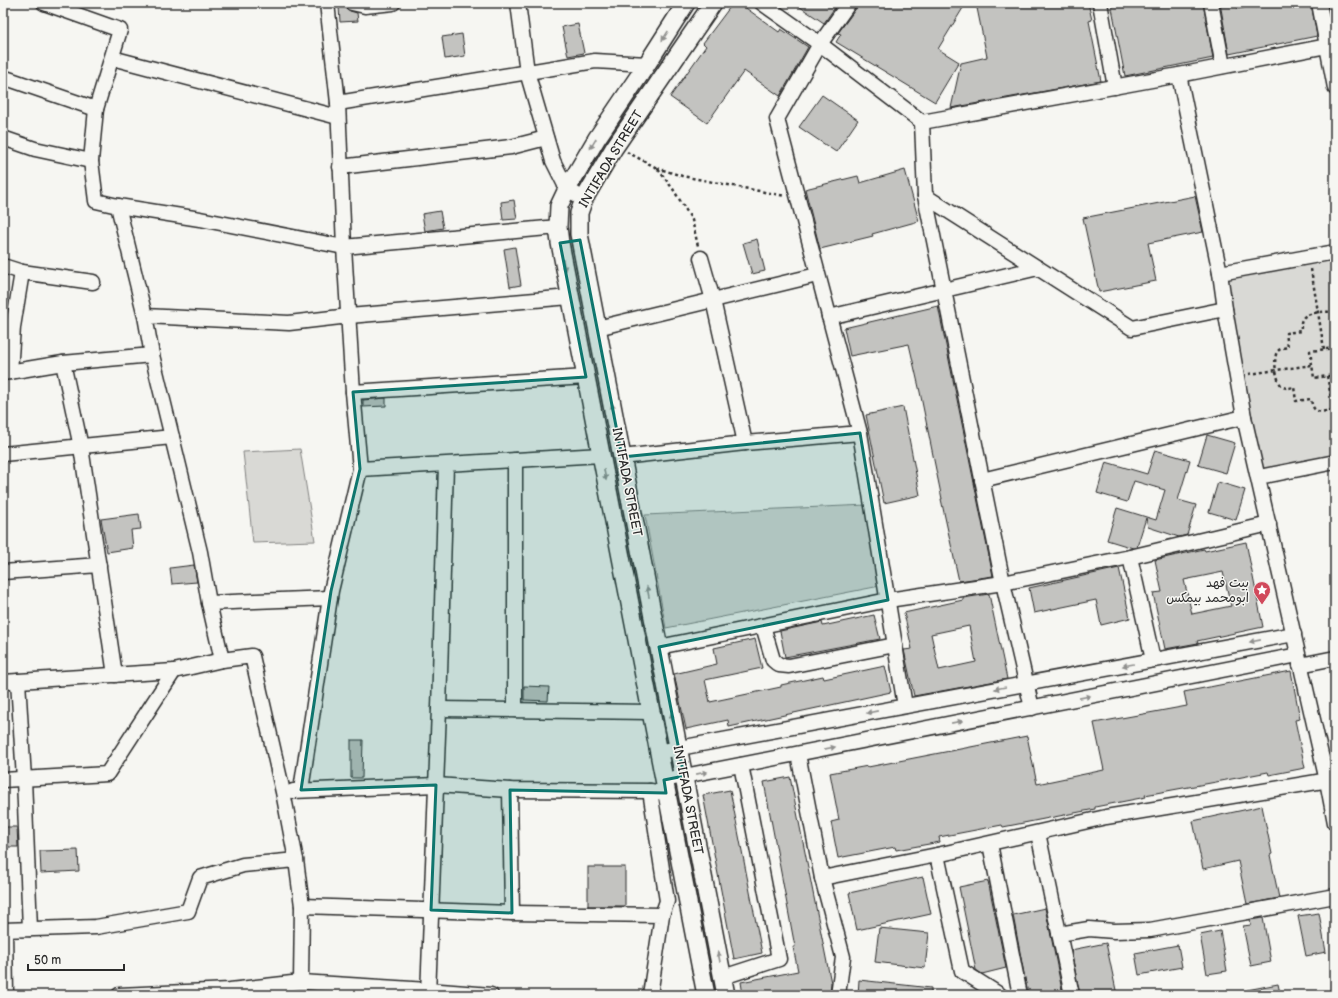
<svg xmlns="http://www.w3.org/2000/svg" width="1338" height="998" font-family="'Balsamiq Sans','Playpen Sans Arabic',sans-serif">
<rect width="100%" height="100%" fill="#f6f6f2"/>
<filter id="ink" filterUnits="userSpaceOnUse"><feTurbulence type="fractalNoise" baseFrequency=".025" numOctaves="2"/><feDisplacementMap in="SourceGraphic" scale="8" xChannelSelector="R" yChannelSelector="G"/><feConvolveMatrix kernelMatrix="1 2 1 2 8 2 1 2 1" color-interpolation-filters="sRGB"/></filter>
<g filter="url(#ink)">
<g fill="#d9d9d5" stroke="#828280">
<polygon points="1335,255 1335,459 1262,473 1249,418 1225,277"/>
<polygon points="300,449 315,541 253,543 243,452"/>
<polygon points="867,505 880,586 666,628 645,515"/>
</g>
<g fill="#c3c3c0" stroke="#2b2b2b" fill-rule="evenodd">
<polygon points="733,3 739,3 779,32 781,29 808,47 780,96 744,71 707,123 670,97 706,46 703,43"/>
<polygon points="794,3 838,3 824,23"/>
<polygon points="860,3 966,3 938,49 959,62 935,102 836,42 841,34 838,33"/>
<polygon points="976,3 1088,3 1092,20 1089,21 1101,81 951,108 961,63 987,57"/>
<polygon points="1111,3 1203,3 1213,58 1125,76"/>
<polygon points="1220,3 1237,3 1238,9 1266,3 1311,3 1317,36 1229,54"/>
<polygon points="1334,3 1335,3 1335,32 1333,33 1328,4"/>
<polygon points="344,6 350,11 357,13 358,21 340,22 339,7"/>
<polygon points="578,24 584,53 568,56 562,27"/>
<polygon points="462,34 465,56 445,59 442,37"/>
<polygon points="822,95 858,120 836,152 799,127"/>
<polygon points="905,170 919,221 872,234 873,236 820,249 805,189 858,176 860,183"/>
<polygon points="1195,196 1203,232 1148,243 1156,281 1099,292 1083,218"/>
<polygon points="514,200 517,219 503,220 501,202"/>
<polygon points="440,211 443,228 425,231 422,214"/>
<polygon points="757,239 765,271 752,274 743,243"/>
<polygon points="515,247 521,285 510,287 504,249"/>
<polygon points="938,306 993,576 959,581 941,499 942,499 920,392 909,344 850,356 844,328"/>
<polygon points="386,398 386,406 363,407 363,400"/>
<polygon points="903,407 920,495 884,503 866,415"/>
<polygon points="1207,435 1235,443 1226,473 1198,465"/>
<polygon points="1155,450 1190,460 1178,500 1196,505 1187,535 1179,537 1148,527 1146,518 1137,547 1133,548 1107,540 1117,508 1156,520 1165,490 1134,481 1127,502 1097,493 1106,462 1147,474"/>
<polygon points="1218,482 1245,490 1236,520 1209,512"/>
<polygon points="139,514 141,529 131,530 133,548 107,552 101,519"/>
<path d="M1246,542L1263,627L1197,641L1198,643L1165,649L1153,593L1162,592L1155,560L1204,549L1205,551ZM1223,572L1231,606L1192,614L1184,580Z"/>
<polygon points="194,565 197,582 172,584 170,568"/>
<polygon points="1119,568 1130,618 1101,625 1096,600 1034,613 1029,588"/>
<path d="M989,594L1007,679L914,696L904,650L912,649L904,613L963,600V598ZM969,626L976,662L939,670L931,634Z"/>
<polygon points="874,615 880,639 785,657 780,631 822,622 823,626"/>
<polygon points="755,639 762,668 705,680 710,702 781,687 781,685 823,676 824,679 885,666 891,692 729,727 728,720 686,729 674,674 717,664 714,648"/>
<polygon points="1291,671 1300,719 1295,720 1305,768 1269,775 1268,772 1216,782 1145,795 1146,797 1095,807 1095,809 1003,827 1002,825 939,837 940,842 896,850 895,847 838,858 831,822 839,820 830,773 868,766 868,767 1027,736 1037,784 1104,770 1094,723 1187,706 1184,692"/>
<polygon points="524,686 549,687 548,701 524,700"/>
<polygon points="351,740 363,740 362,778 351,778"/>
<polygon points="790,777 831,983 830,993 817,995 743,995 741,982 798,971 793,947 795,947 764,782"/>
<polygon points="730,790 762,953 734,959 703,795"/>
<polygon points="1262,806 1272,854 1270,855 1279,898 1247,904 1238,861 1203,869 1193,821"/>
<polygon points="3,827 17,827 18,847 3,847"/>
<polygon points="78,850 79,871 41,873 40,851"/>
<rect x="588" y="867" width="37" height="39"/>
<polygon points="923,877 931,914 857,930 849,893"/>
<polygon points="988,881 1006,968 982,974 976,970 959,887"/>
<polygon points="1045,908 1051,936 1063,995 1028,995 1013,915"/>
<polygon points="1319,913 1326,952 1306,956 1298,916"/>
<polygon points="1263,918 1271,962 1251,966 1243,926 1251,925 1250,920"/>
<polygon points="879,928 929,933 925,968 875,962"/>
<polygon points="1220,931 1227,971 1207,974 1200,935"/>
<polygon points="1106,943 1117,995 1080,995 1071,950"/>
<polygon points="1178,945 1182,967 1139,975 1135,953"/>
<polygon points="859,980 931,988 931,995 858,995"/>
<polygon points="1278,984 1280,993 1272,995 1247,995 1247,990"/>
</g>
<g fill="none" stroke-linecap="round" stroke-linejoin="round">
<g stroke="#2b2b2b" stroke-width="17">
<g id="minor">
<polyline points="44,3 120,30 96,109 91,161 96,201 118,206 200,219 344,247 558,227"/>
<polyline points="352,3 365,6 393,3"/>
<polyline points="518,3 527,72 553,161 567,189 584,199"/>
<polyline points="762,3 820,44 922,122 1179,75 1327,46 1335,88"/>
<polyline points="849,3 820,44 777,119 860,433 905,706"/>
<polyline points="1100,3 1115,87"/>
<polyline points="1211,3 1223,66"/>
<polyline points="1319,3 1327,46"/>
<polyline points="112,58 338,117"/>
<polyline points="1179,75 1220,273 1225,309 1244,417 1327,781 1335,823"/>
<polyline points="3,77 96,109"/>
<polyline points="338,103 595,61 647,64"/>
<polyline points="922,122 925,196 1003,583 1032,708"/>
<polyline points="3,138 35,149 91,161"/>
<polyline points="340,167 511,147 546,138"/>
<polyline points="925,196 1132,328 1225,309"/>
<polyline points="118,206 145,316 152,355 200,552 209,603 222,660"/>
<polyline points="701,258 713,300 745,443"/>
<polyline points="3,266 22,272 93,282"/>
<polyline points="1220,273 1335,252"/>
<polyline points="145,316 289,323 349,316 570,297"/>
<polyline points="829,317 1038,268"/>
<polyline points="597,328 817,275"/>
<polyline points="63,363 81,447 115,675"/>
<polyline points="10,372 13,327 22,272"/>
<polyline points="3,373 63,363 152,355"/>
<polyline points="353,392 586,377"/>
<polyline points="3,454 172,437"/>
<polyline points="622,457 745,443 860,433"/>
<polyline points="515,460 515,710"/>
<polyline points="360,469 601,455"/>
<polyline points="1259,477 1335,462"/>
<polyline points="982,480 1244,417"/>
<polyline points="1130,557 1153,660"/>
<polyline points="3,572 99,565"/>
<polyline points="209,603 330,598"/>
<polyline points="763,626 773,660 779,665 789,666 895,645"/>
<polyline points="659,647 888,600 1003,583 1130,557 1269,524"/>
<polyline points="1300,665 1335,658"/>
<polyline points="18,681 24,779 30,929"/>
<polyline points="3,682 174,671 222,660 252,656 283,792 296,860 302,906 301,982"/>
<polyline points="439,709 650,712"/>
<polyline points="658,752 1294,634"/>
<polyline points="798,754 822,878 937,855 1106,817 1335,779"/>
<polyline points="3,780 107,774 174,671"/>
<polyline points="664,780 1298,655"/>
<polyline points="301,790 331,591 360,469 353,392 344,247 338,103 327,3"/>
<polyline points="510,790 512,913"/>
<polyline points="293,791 436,785 510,790 650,791 666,793"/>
<polyline points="650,791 667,901 662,915"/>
<polyline points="1038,833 1072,995"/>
<polyline points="990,844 1020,995"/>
<polyline points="937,855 962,971 1000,995"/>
<polyline points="822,878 843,957 838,995"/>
<polyline points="302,906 512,913 662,915 650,995"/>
<polyline points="3,930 96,927 188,911 200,878 243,865 296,860"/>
<polyline points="5,930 6,995"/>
<polyline points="1059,934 1089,929 1114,931 1150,930 1335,896"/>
<polyline points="723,977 779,959 741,765"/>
<polyline points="119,995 230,990 301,982 428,990 491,995"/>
<polyline points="428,995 439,709 446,465"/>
</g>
</g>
<g stroke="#2b2b2b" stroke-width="20">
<g id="major">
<polyline points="686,3 647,64 597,138 567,189 559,206 558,227 560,243 706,995"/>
<polyline points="713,3 614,148 584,199 579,213 579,234 726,995"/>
</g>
</g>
<g stroke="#2b2b2b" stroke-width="2.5" stroke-dasharray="3 3" stroke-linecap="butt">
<polyline points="627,152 657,168 673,189 692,220 698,246"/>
<polyline points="657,168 682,176 785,196"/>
<polyline points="1311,269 1324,349"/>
<path d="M1335,312C1328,311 1307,312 1303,318C1300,322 1301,326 1301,331L1286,333L1288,347C1284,348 1280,348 1277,352C1273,358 1276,381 1282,386C1285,389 1290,388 1294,387L1296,401L1311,399C1313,416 1322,411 1335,410"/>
<polyline points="1335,348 1310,351 1314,378 1335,375"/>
<polyline points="1249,374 1312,365"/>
<polyline points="1327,376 1335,417"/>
</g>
<use href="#minor" stroke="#f6f6f2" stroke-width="14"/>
<use href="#major" stroke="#f6f6f2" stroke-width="17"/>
</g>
<defs><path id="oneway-solid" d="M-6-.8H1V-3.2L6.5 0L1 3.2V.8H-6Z"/></defs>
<g fill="#90908e">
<use href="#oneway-solid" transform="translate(665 36) rotate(123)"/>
<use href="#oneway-solid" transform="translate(593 144) rotate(121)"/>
<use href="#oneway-solid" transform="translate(564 265) rotate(79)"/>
<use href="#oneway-solid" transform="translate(613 409) rotate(-101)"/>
<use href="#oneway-solid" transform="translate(605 475) rotate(79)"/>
<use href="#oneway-solid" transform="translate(648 592) rotate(-101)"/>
<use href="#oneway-solid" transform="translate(1255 641) rotate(169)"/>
<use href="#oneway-solid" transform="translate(1128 665) rotate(170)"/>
<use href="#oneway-solid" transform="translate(1000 688) rotate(170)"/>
<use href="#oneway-solid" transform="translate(1085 697) rotate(-11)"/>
<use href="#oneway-solid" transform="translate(872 712) rotate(169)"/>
<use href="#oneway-solid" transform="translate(672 719) rotate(-101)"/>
<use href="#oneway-solid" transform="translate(957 722) rotate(-11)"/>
<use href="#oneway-solid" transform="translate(830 748) rotate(-11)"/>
<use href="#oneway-solid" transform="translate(702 773) rotate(-11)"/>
<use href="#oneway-solid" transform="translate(719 957) rotate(-101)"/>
</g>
</g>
<path fill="#0f766e" fill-opacity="0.2" stroke="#0f766e" stroke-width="3" stroke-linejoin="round" d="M580,240L622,457L860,433L888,600L659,647L684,776L664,780L666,793L510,790L512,913L431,910L436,785L301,790L331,591L360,469L353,392L586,377L560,243Z"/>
<defs>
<g id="sight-pin" transform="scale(0.9)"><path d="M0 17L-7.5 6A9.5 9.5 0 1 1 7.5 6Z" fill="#d1495b" stroke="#f6f6f2"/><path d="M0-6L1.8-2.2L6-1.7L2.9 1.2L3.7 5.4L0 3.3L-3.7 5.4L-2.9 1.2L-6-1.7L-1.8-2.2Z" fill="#fff"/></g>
</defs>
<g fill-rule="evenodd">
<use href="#sight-pin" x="1262" y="590"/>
</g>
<g text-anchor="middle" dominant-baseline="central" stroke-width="3" stroke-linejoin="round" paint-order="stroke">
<g font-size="13" fill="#2b2b2b" stroke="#f6f6f2">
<text transform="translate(611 159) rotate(-59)">INTIFADA STREET</text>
<text transform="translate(627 482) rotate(79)">INTIFADA STREET</text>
<text transform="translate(688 800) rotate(79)">INTIFADA STREET</text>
</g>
<g font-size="13" fill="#2b2b2b" stroke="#f6f6f2" text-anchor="end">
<text x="1249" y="583">بيت فهد<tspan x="1249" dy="15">ابومحمد بيمكس</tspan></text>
</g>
</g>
<rect width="1338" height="998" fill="none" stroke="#f6f6f2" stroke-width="16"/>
<rect x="8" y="8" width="1322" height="982" fill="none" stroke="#2b2b2b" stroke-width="1.5" filter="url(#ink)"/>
<path d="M28 964v6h96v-6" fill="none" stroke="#2b2b2b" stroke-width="2"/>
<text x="34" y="964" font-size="12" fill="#2b2b2b" stroke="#f6f6f2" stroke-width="3" paint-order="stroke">50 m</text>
</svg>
